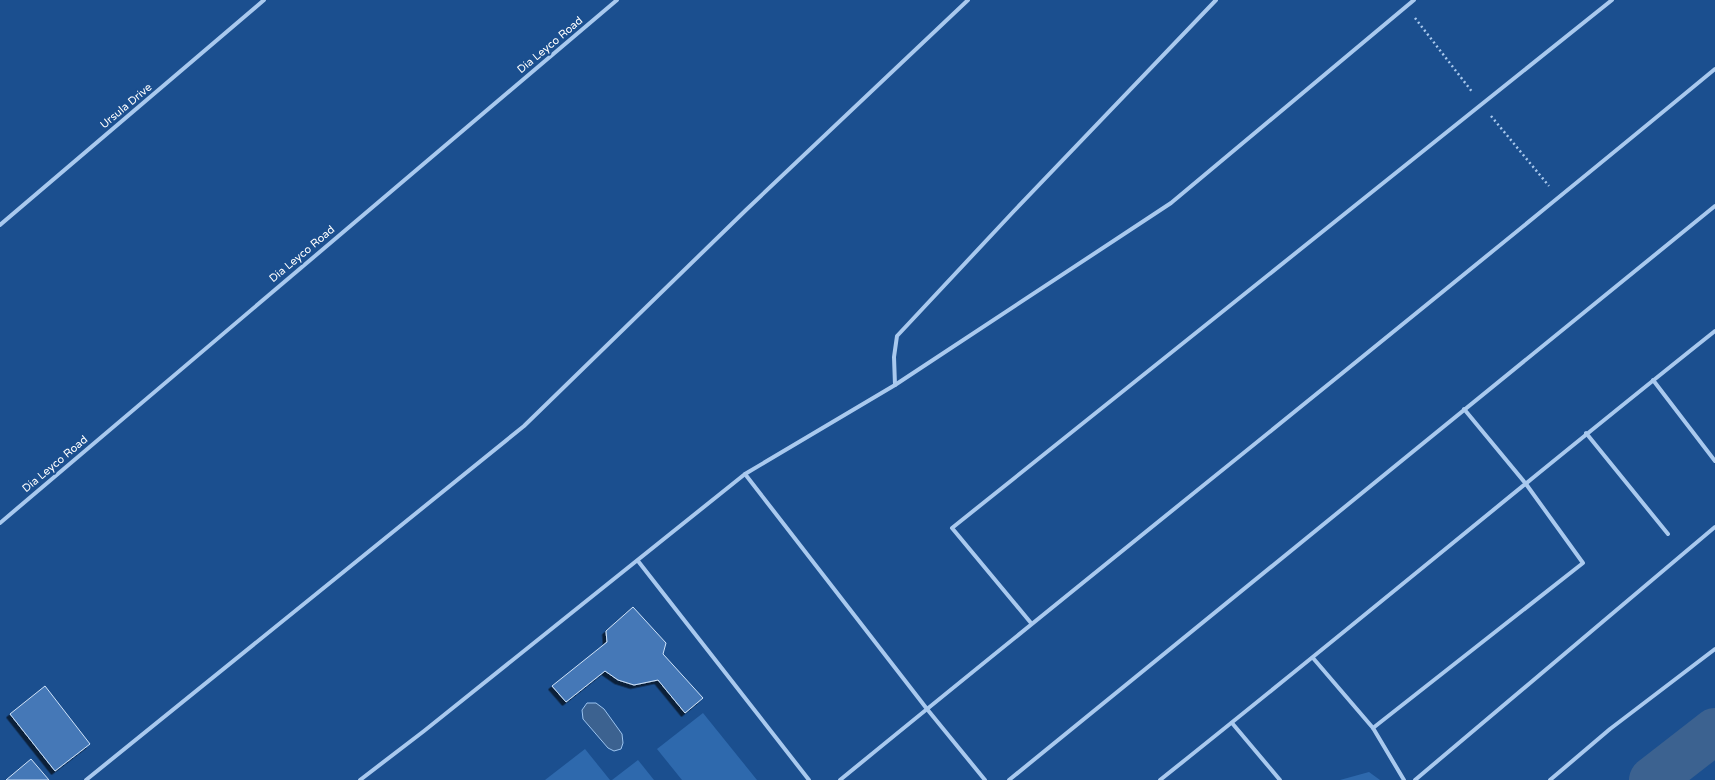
<svg xmlns="http://www.w3.org/2000/svg" width="1715" height="780" font-family="'Varela Round',sans-serif">
<defs>
<filter id="shadow"><feDropShadow dx="-3.5" dy="3.5" stdDeviation="0" flood-color="#0009"/></filter>
</defs>
<rect width="100%" height="100%" fill="#1b4f8f"/>
<g fill="#2e69ad">
<polygon points="703,713 757,780 682,780 657,749"/>
<polygon points="585,749 610,780 545,780"/>
<polygon points="638,760 654,780 612,780"/>
<polygon points="1369,772 1380,780 1340,780"/>
</g>
<polygon fill="#3c6290" stroke="#9cc4f0" points="587,703 596,703 604,709 622,734 623,743 621,749 614,751 608,748 583,719 582,710"/>
<g fill="none" stroke-linecap="round" stroke-linejoin="round">
<polyline stroke="#3c6290" stroke-width="46" points="1652,780 1715,731"/>
</g>
<g fill="#4478b7" stroke="#cfe3fa" filter="url(#shadow)">
<polygon points="633,607 666,643 663,654 703,698 685,713 658,680 634,685 618,680 605,671 566,702 552,686 607,642 606,631"/>
<polygon points="45,686 90,744 55,771 10,714"/>
<polygon points="31,759 49,780 6,780"/>
</g>
<g fill="none" stroke-linecap="round" stroke-linejoin="round">
<g stroke="#a9c9ee" stroke-width="2.5" stroke-dasharray="2 3" stroke-linecap="butt">
<polyline points="1415,18 1473,93"/>
<polyline points="1491,116 1549,186"/>
</g>
<g stroke="#a9c9ee" stroke-width="4">
<polyline points="0,225 264,0"/>
<polyline points="1653,380 1715,461"/>
<polyline points="895,385 894,357 897,336 1014,211 1216,0"/>
<polyline points="1586,433 1668,534"/>
<polyline points="745,474 927,709 985,780"/>
<polyline points="0,523 617,0"/>
<polyline points="638,561 809,780"/>
<polyline points="1031,623 952,528 1612,0"/>
<polyline points="1313,658 1373,728 1404,780"/>
<polyline points="1232,723 1280,780"/>
<polyline points="1373,728 1583,563 1526,484 1464,409"/>
<polyline points="86,780 524,426 746,210 968,0"/>
<polyline points="360,780 424,731 745,474 895,385 1171,203 1414,0"/>
<path d="M840,780C1131,542 1425,309 1715,69"/>
<polyline points="1009,780 1715,206"/>
<path d="M1160,780C1346,632 1529,479 1715,331"/>
<polyline points="1415,780 1715,527"/>
<polyline points="1550,780 1610,729 1715,649"/>
</g>
</g>
<g text-anchor="middle" dominant-baseline="central" stroke-width="4" stroke-linejoin="round" paint-order="stroke">
<g font-size="11" fill="#fff" stroke="#1b4f8f">
<text transform="translate(550 45) rotate(-40)">Dia Leyco Road</text>
<text transform="translate(126 106) rotate(-40)">Ursula Drive</text>
<text transform="translate(302 254) rotate(-40)">Dia Leyco Road</text>
<text transform="translate(55 464) rotate(-40)">Dia Leyco Road</text>
</g>
</g>
</svg>
